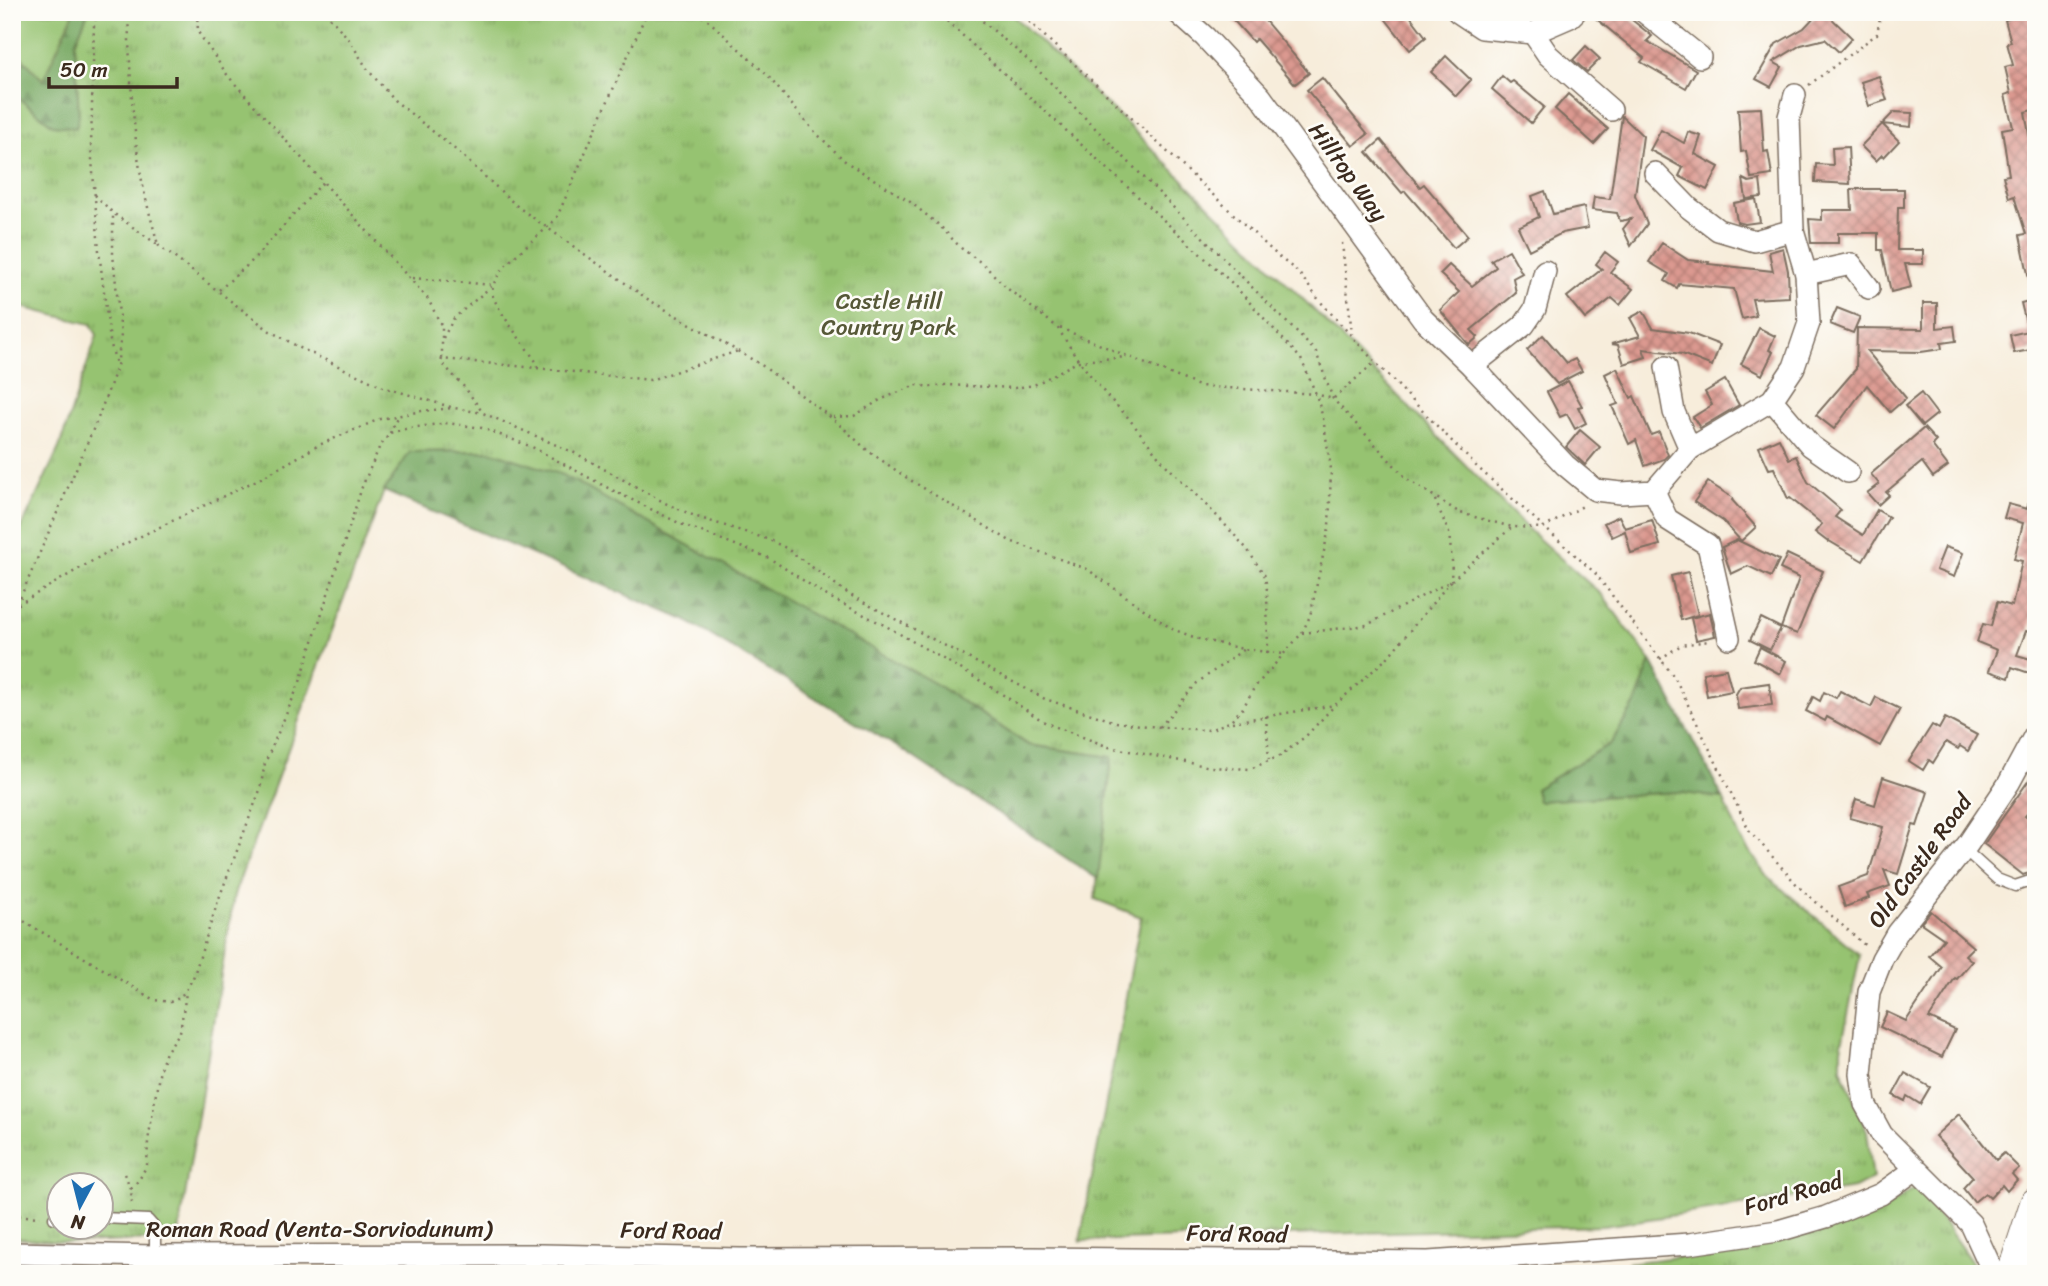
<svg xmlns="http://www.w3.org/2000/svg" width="2048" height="1286" font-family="Sriracha,sans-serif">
<defs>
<pattern id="grass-tufts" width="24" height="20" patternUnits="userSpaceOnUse" patternTransform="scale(1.75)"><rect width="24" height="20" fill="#96c371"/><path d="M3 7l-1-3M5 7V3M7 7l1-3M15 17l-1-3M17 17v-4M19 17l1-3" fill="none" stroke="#7c9f5c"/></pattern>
<pattern id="forest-firs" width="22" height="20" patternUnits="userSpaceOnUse" patternTransform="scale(1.75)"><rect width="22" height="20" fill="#78a963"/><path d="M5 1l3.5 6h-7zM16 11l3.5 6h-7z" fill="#648a51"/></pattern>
<pattern id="building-cross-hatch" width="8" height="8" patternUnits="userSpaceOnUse" patternTransform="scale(1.75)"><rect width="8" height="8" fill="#db9990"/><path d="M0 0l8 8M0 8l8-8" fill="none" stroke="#b37d75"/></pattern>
</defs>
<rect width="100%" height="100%" fill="#fdfcf7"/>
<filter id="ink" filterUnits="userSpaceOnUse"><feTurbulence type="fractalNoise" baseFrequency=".0143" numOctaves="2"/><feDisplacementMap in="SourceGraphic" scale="14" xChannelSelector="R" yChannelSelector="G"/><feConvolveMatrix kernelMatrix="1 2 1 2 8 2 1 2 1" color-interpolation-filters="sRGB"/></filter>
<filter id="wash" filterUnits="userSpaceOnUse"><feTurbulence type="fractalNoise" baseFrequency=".00686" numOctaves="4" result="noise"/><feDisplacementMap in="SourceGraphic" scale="28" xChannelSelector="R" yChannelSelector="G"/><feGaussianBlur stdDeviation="1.57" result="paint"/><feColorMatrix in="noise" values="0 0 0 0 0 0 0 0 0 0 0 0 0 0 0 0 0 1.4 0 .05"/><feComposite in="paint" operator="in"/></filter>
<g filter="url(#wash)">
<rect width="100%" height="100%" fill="#f7eddb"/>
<g fill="url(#grass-tufts)" stroke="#687648" stroke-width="2" fill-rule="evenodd">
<path d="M12,12H1009L1122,119L1321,317L1531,532L1602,595L1651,661L1636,702L1611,743L1535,789L1538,801L1676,792L1723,798L1740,838L1768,877L1860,955L1841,1049V1068L1867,1131L1873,1178L1854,1188L1603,1226L1080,1241L1141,917L1095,899L1112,757L1029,745L934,683L744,578L490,451L411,452L384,491L234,895L178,1239L75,1243L12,1238V548L59,448L97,335L91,324L12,305ZM60,1184H102V1226H60Z"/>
<polygon points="1918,1186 1980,1274 1629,1274 1628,1263 1727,1251 1880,1211"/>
<polygon points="854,1267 1370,1272 1370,1274 854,1274"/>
</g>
<g fill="url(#forest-firs)" stroke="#5a6a40" stroke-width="2">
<polygon points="12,12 88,12 75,43 79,116 76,128 53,125 16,96 12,87"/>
<polygon points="490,451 563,475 934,683 1028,745 1112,757 1098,879 904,751 685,620 384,491 410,452"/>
<polygon points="1651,661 1723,798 1676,792 1538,801 1535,789 1611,743 1636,702"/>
</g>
<polygon fill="#96c371" stroke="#687648" stroke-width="2" points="12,12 74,12 43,80 12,47"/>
<g id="blocks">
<g fill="url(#building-cross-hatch)">
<polygon points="1226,12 1251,12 1258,20 1262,17 1309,73 1295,84 1256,39 1253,42"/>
<polygon points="1380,12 1407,12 1426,37 1410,50"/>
<polygon points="1588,12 1622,12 1652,36 1647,41 1696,70 1686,88 1641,62 1644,58"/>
<polygon points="1819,12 1825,12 1852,38 1839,52 1825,39 1801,45 1773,62 1782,67 1771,87 1756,79 1776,44 1804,28"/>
<polygon points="2031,12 2036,12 2036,109 2025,112 2036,174 2036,279 2029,279 2020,235 2026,234 2014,196 2009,198 2003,176 2009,175 2002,129 2013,127 2005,95 2011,93 2005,67 2013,65 2007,43 2011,42 2005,20"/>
<polygon points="1586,46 1600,59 1587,72 1573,60"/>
<polygon points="1446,56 1471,80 1456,96 1431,72"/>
<polygon points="1502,76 1510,83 1513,81 1544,107 1531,123 1492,89"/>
<polygon points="1879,76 1887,100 1869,106 1861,82"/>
<polygon points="1322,78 1368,134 1353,146 1307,90"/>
<polygon points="1568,94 1608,129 1594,144 1555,109"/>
<polygon points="1761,108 1764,152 1768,151 1772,175 1751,178 1746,151 1741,152 1738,109"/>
<polygon points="1894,112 1912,113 1911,127 1882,124 1899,141 1884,157 1882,155 1876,161 1861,146"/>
<polygon points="1622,116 1643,136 1635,195 1647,224 1631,246 1623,229 1631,219 1620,221 1617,213 1592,210 1594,197 1610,199"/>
<polygon points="1661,130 1684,143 1688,132 1701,136 1695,154 1719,167 1707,190 1679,176 1683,168 1650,150"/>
<polygon points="1381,140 1420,187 1424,184 1468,236 1454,248 1405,191 1402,193 1367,152"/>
<polygon points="1848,147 1850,184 1815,182 1816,164 1833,165 1832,148"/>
<polygon points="1743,179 1749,182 1760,180 1762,197 1746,199"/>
<polygon points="1851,189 1904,189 1904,207 1898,207 1897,250 1923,250 1923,264 1905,264 1911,287 1891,292 1882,250 1878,250 1878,233 1838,233 1838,243 1811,243 1809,219 1822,220 1822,210 1852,210"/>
<polygon points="1545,191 1553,214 1584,207 1588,228 1562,233 1529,250 1518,227 1539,217 1532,196"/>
<polygon points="1756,199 1760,222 1745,224 1737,222 1734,203"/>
<polygon points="1662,243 1688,260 1709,262 1708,264 1773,271 1769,252 1783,248 1788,271 1789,297 1752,299 1756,316 1742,319 1734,289 1679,284 1677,288 1665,281 1669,274 1649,262"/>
<polygon points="1509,250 1522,273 1513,278 1516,293 1471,330 1478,337 1469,345 1440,310 1459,292 1440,274 1449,265 1472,286 1496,267 1491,260"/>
<polygon points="1605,252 1618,262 1610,272 1633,289 1620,305 1612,298 1585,319 1567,297 1602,269 1596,264"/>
<polygon points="2036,299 2036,349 2014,353 2010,335 2028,331 2021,303"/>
<polygon points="1923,303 1937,303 1937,328 1954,326 1956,341 1941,343 1942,349 1921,352 1867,351 1906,398 1890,412 1867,385 1834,429 1816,415 1856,369 1857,328 1923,329"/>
<polygon points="1837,308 1860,317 1853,333 1830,324"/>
<polygon points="1643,311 1653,328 1689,333 1720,345 1712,366 1682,354 1643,349 1646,357 1624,364 1618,345 1611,344 1640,336 1630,318"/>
<polygon points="1759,328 1775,336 1769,350 1773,352 1762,375 1741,364"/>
<polygon points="1543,335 1567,363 1575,359 1582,371 1557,384 1527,350"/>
<polygon points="1617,368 1631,398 1634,396 1651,435 1659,432 1668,455 1664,459 1645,466 1636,440 1629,444 1612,406 1618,404 1605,374"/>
<polygon points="1725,380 1739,405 1700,428 1693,417 1712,405 1705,392"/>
<polygon points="1568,381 1582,406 1578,407 1586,423 1575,429 1567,414 1560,417 1547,392"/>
<polygon points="1921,393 1937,414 1922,426 1905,406"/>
<polygon points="1924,428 1936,441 1932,445 1948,466 1933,477 1922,462 1886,492 1889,495 1878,505 1867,493 1879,484 1871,474"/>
<polygon points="1580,430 1600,447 1585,465 1566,447"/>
<polygon points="1779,438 1789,459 1796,456 1808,482 1841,510 1835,517 1863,535 1877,510 1889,517 1863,561 1829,541 1828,542 1815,532 1822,524 1790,498 1788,499 1774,468 1769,469 1759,447"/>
<polygon points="1708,482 1733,498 1732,500 1756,527 1741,541 1723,521 1694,502"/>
<polygon points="2031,494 2036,494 2036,604 2029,632 2026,631 2017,655 2034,660 2029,673 2012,667 2009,678 1989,671 1997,650 1977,642 1983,624 1991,626 1997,602 2012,606 2022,561 2014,559 2023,523 2004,518 2008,504 2027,509"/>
<polygon points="1619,516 1625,528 1652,520 1660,545 1631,553 1625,531 1612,537 1604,523"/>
<polygon points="1737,540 1779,560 1771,577 1748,566 1731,574 1722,547"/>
<polygon points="1945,547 1963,553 1954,577 1936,570"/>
<polygon points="1787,554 1823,571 1797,634 1781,628 1799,578 1780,569"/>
<polygon points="1688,572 1698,615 1681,620 1671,576"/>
<polygon points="1710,613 1715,636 1696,640 1691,618"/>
<polygon points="1761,618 1781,628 1770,650 1750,640"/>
<polygon points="1760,647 1786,661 1780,674 1754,660"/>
<polygon points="1726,669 1732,691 1707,696 1703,673"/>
<polygon points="1769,683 1772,705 1738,709 1736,694 1740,687"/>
<polygon points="1840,691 1871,707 1876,697 1900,709 1880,746 1827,717 1825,721 1806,711 1813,697 1820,701 1824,692 1836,698"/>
<polygon points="1945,718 1977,735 1968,751 1960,746 1958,749 1946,742 1933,763 1929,760 1923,770 1909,761 1932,725 1939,729"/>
<polygon points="2036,770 2036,803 2025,816 2036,825 2036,868 2032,872 2023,875 1984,844"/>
<polygon points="1883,777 1928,792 1917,826 1913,825 1898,874 1884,870 1890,886 1867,894 1869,898 1845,907 1838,887 1868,876 1883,827 1850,818 1856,799 1875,805"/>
<polygon points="1931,911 1973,947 1965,955 1972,961 1957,979 1955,978 1929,1018 1955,1030 1942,1057 1880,1027 1887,1012 1906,1021 1942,967 1929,956 1944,939 1921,923"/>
<polygon points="1905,1073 1930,1087 1920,1104 1907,1096 1905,1101 1893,1095"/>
<polygon points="1959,1114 1996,1160 2004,1153 2019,1168 2012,1174 2017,1180 2007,1191 2002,1185 1990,1198 1985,1193 1974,1202 1963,1188 1973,1177 1935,1136"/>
</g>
</g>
</g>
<g filter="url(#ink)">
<use href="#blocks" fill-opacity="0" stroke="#7d6e60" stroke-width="2"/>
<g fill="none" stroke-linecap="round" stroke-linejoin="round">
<g stroke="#7d6e60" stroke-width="13">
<g id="lane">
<polyline points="1964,849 1997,879 2015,886 2036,879"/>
<polyline points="54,1218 60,1218"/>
<polyline points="102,1218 148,1220 155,1228 155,1256"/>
</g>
</g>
<g stroke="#7d6e60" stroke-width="24">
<g id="street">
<polyline points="1177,12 1205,37 1261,97 1423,319 1472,366 1565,465 1595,490 1621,493 1654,491 1690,449 1772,400 1794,367 1809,323 1806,274 1793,230 1789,117 1795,95"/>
<polyline points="1458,12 1482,28 1533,33 1570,17 1575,12"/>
<polyline points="1644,12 1700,57"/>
<polyline points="1533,33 1548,55 1611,110"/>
<polyline points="1655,173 1689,208 1718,230 1755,241 1793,230"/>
<polyline points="1806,274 1851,264 1869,288"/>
<polyline points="1472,366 1524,325 1535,309 1545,271"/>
<polyline points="1666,367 1674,412 1690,449"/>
<polyline points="1772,400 1811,446 1848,472"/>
<polyline points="1654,491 1667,519 1708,545 1729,638"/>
<polyline points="12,1253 155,1256 542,1255 740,1259 1033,1258 1428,1262 1689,1244 1778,1231 1826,1217 1881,1194 1916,1169"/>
<polyline points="1994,1274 1971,1224 1882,1135 1865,1104 1861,1074 1869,992 1882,959 1897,933 1968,844 2009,783 2036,733"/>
</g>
</g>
<g stroke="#7d6e60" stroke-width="34">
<polyline id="primary" points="2013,1274 2036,1204"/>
</g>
<g stroke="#7d6e60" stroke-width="2.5" stroke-dasharray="2 5" stroke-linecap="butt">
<polyline points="98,12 94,24 91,146 99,251 110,341 116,364"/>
<path d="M197,12L198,32L228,76L428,299L442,327V359L537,368V363C524,344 504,319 494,299C482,273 542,237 557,217L647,12"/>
<polyline points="325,12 348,38 368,70 394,100 457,151 518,207 649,300 760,364 838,423 867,450 907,478 1010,541 1087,569 1172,629 1199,639 1243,649 1285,654"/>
<polyline points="696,12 709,21 767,75 813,130 846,162 909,201 940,226 961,248 983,264 1008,289 1057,327 1079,361 1107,396 1126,415 1164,463 1218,517 1247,549 1265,576 1267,590 1268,654"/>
<polyline points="972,12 1029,61 1316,352 1333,399 1407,479 1460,513 1512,527"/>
<polyline points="1019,12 1279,257 1298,272 1319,300 1375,362 1476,466 1595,573 1675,678 1749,830 1799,887 1868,948"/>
<polyline points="1809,85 1877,34 1881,12"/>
<path d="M95,195L113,213L158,245C153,225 147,206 143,186C132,130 130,70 128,12"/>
<polyline points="1342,243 1352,334"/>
<polyline points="158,245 270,331 302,349 383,387 454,408 483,413"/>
<polyline points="412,278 493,285"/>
<polyline points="219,290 251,262 323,182"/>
<polyline points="1060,328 1199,386 1316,394 1333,399 1375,362"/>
<polyline points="443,338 454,318 493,285"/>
<polyline points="442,359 441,362 466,389 483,413 577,454 667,504 697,517 767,539 786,548 850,595 1045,699 1116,722 1148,726 1209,730 1229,722 1243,708 1254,688 1302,633 1310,616 1329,528 1331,469 1323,418 1316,394 1301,359 1232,283 937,12"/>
<polyline points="537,368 650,380 738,351"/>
<polyline points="833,417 854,416 880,400 916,385 931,387 945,385 1015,388 1034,385 1079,361 1127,357"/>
<polyline points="390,433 397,417"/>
<polyline points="12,608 106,553 263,477 319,445 380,419 422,411 454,408"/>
<polyline points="12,617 98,418 117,367 121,335 113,254 113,213"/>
<polyline points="1302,633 1367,625 1451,581 1512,527 1543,528 1583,506"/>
<polyline points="1660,659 1681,645 1709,641"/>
<polyline points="1266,716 1269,760"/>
<polyline points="1232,722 1335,705"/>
<polyline points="1160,727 1197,683 1244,649"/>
<polyline points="12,914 154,1000 170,1002 177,999 185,992 193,978 218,901 260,790 265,763 300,682 362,487 379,448 390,433 409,428 448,423 482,428 532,447 610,489 681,524 769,558 827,596 886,626 988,685 1046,723 1109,747 1211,767 1250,769 1280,756 1306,736 1335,705 1387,658 1451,581 1452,561 1449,533 1433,495"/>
<polyline points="124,1174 131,1188 132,1204"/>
<polyline points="131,1188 139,1180 147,1165 148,1141 160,1069 166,1052 180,1032 186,993"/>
<polyline points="12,1215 40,1217"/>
</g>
<use href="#lane" stroke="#fff" stroke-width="10"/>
<use href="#street" stroke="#fff" stroke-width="21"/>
<use href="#primary" stroke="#fff" stroke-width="32"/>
</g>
</g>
<g text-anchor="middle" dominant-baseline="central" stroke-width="5" stroke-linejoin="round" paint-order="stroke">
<g font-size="23" fill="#3b2a1e" stroke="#fdfcf7">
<text transform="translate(1348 172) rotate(54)">Hilltop Way</text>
<text transform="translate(1920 861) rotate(-54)">Old Castle Road</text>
<text transform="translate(1793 1194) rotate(-16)">Ford Road</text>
<text x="319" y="1229">Roman Road (Venta-Sorviodunum)</text>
<text transform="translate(671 1231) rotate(1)">Ford Road</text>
<text transform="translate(1237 1234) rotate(1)">Ford Road</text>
</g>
<g font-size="23" fill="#565837" stroke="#fdfcf7">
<text x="889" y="301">Castle Hill<tspan x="889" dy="26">Country Park</tspan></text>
</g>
</g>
<rect width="2048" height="1286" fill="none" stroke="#fdfcf7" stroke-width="42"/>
<g transform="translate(80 1206) rotate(187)"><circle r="33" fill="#fdfcf7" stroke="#afa8a0" stroke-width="2"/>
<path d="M0-5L12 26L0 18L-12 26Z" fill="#1f6fb2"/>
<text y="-10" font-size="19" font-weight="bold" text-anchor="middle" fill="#3b2a1e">N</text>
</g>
<path d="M49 77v10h128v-10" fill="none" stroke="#3b2a1e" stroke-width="3.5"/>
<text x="60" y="77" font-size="21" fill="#3b2a1e" stroke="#fdfcf7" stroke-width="5" paint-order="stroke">50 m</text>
</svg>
